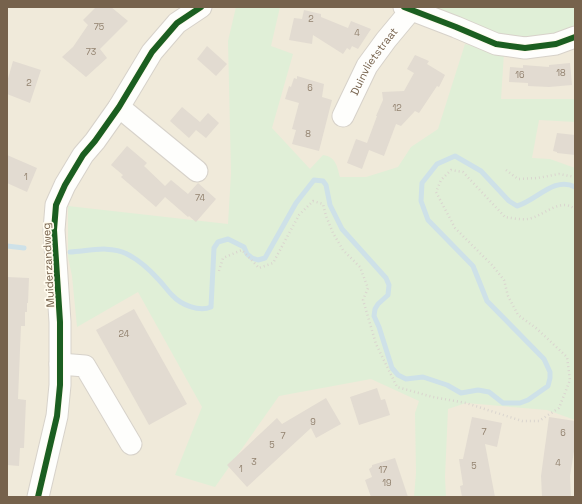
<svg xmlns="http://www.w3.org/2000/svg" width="582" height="504" font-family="'Space Grotesk',sans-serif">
<rect width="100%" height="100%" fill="#f7f5ec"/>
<rect fill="#f0eada" x="7" y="7" width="568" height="490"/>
<g fill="#e0efd7">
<path d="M236,7H280L271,46L293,54L272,128L310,169L323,155C336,157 337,166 340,177H366L398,167L411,147L438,129L465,44L504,53L501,99H575V122L539,120L532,158L550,159L575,168V420L547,410L466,403L448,409L445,477L446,497H414L416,473L415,413L419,401L371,379L279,396L215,487L175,475L202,407L138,292L77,327L72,276L68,257V206L228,224L231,173L228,41Z"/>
<polygon points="429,7 575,7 575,27 536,39 506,39"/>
</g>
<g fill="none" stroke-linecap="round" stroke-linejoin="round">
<g stroke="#cee1e8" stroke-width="5">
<polyline points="7,246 24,248"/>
<path d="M70,252C88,251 110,245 127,254C139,260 149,269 158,279C163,284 167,290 172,295C181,305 199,312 211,307L214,248L218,242L228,239L244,247L247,254L252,258L258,260L265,258L296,203L314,180L323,181L326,185L330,205L342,229L386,278L389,285L388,295L378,304L375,309L374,316L379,327L392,368L398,375L406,379L423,377L447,385L461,393L478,390L489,392L503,403H520L528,400L548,386L550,378V372L544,359L487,301L473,266L428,220L421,201L422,183L437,164L455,156L481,171L509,201L517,206C536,201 554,176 575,187"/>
</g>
</g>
<g fill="#e2dbd1">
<polygon points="96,7 111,7 128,21 100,49 107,58 86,77 62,57 73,47 88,25 83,20"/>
<polygon points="304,10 321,14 321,17 348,28 351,21 371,29 358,49 352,46 350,50 347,48 343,54 313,35 312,44 289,40 294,18 302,19"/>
<polygon points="207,46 227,64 216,76 197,59"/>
<polygon points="415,55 429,61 427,64 445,75 439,87 437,86 419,113 415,111 401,126 396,124 384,156 369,150 362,169 347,163 356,139 367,143 377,116 376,116 383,100 382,92 404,91 414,73 407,69"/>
<polygon points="13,61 41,70 30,103 7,94 7,82"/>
<polygon points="570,63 572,85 549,87 528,86 528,83 509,82 510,67 523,68 523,65 549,67 549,65"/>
<polygon points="297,76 324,84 322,97 332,100 319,151 292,144 296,130 292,129 299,103 285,99 289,86 291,87 294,78 297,79"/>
<polygon points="182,107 200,122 208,113 219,123 206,138 196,130 189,138 170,121"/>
<polygon points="557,133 575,135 575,155 557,153 557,152 553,151"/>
<polygon points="127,146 147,163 144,166 165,186 171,180 188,194 198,183 216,199 196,222 189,216 188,217 165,197 156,207 121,177 123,175 111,165"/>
<polygon points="7,155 37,168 27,192 7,183"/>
<polygon points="7,277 29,278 28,303 27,303 27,312 25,312 25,326 21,326 18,399 26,400 24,448 20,448 19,466 7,465"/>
<polygon points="134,309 187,404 149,425 96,330"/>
<polygon points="377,388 381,400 385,399 390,415 359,425 350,397"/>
<polygon points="326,398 341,424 316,438 311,428 247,487 227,465 277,418 282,424"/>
<polygon points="472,417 502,423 497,447 485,444 495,497 462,497 460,486 463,485 459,459 463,459"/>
<polygon points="549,417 575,421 575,445 570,476 571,497 542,497 541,476"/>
<polygon points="395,458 408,497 371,497 365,480 372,477 369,469 372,467 372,465"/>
</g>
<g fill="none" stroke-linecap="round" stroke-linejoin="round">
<g stroke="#d7d2ca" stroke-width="23">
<g id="minor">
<polyline points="404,7 456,27 496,44 525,48 556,44 575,37"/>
<polyline points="119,107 197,171"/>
<path id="s1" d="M343,116L367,66L386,40L411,10"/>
<polyline points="60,364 85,366 131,444"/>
<polyline points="38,497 57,416 60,385 60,322 54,230 56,205 65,185 83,155 95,141 119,107 152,52 177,23 201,7"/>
</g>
</g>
<g stroke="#dad5cf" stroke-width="2.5" stroke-dasharray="1 3" stroke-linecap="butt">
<polyline points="506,170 518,179 538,178 559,174 575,177"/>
<path d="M219,271L223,258L242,250L259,268L273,263L299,215L313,201L323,204L326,216L333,233L343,250L360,267L368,288L363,300L376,344L397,387L433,397L466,403L522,421H539L559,408L570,380L567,357L536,328L518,315L508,296L504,280L492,265L455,228L436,192L441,180L451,170L463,172L505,217C512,218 521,220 528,219C544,216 560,197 575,209"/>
</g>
<use href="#minor" stroke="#fefefc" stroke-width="21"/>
<g stroke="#fffbee" stroke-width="8">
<g id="cycleway">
<polyline points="404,7 456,27 496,44 525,48 556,44 575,37"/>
<polyline points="38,497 57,416 60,385 60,322 54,230 56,205 65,185 83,155 95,141 119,107 152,52 177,23 201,7"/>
</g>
</g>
<use href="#cycleway" stroke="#1b5e20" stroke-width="6"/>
</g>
<g text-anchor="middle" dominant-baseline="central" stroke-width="3.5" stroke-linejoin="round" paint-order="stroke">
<g font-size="9" fill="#938370">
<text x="311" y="19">2</text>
<text x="99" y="27">75</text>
<text x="357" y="33">4</text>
<text x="91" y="52">73</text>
<text x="561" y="73">18</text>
<text x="520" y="75">16</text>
<text x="29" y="83">2</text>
<text x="310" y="88">6</text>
<text x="397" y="108">12</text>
<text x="308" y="134">8</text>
<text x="26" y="177">1</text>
<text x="200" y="198">74</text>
<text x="124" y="334">24</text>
<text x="313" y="422">9</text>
<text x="484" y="432">7</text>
<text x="563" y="433">6</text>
<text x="283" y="436">7</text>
<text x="272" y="445">5</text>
<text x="254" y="462">3</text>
<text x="558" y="463">4</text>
<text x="474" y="466">5</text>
<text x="241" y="469">1</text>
<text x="383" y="470">17</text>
<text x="387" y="483">19</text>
</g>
<g font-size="11" fill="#76624c" stroke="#fffbee">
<text stroke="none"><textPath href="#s1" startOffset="63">Duinvlietstraat</textPath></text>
<text transform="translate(48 265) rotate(-93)">Muiderzandweg</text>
</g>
</g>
<rect width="582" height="504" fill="none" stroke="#76624c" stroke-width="16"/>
</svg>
